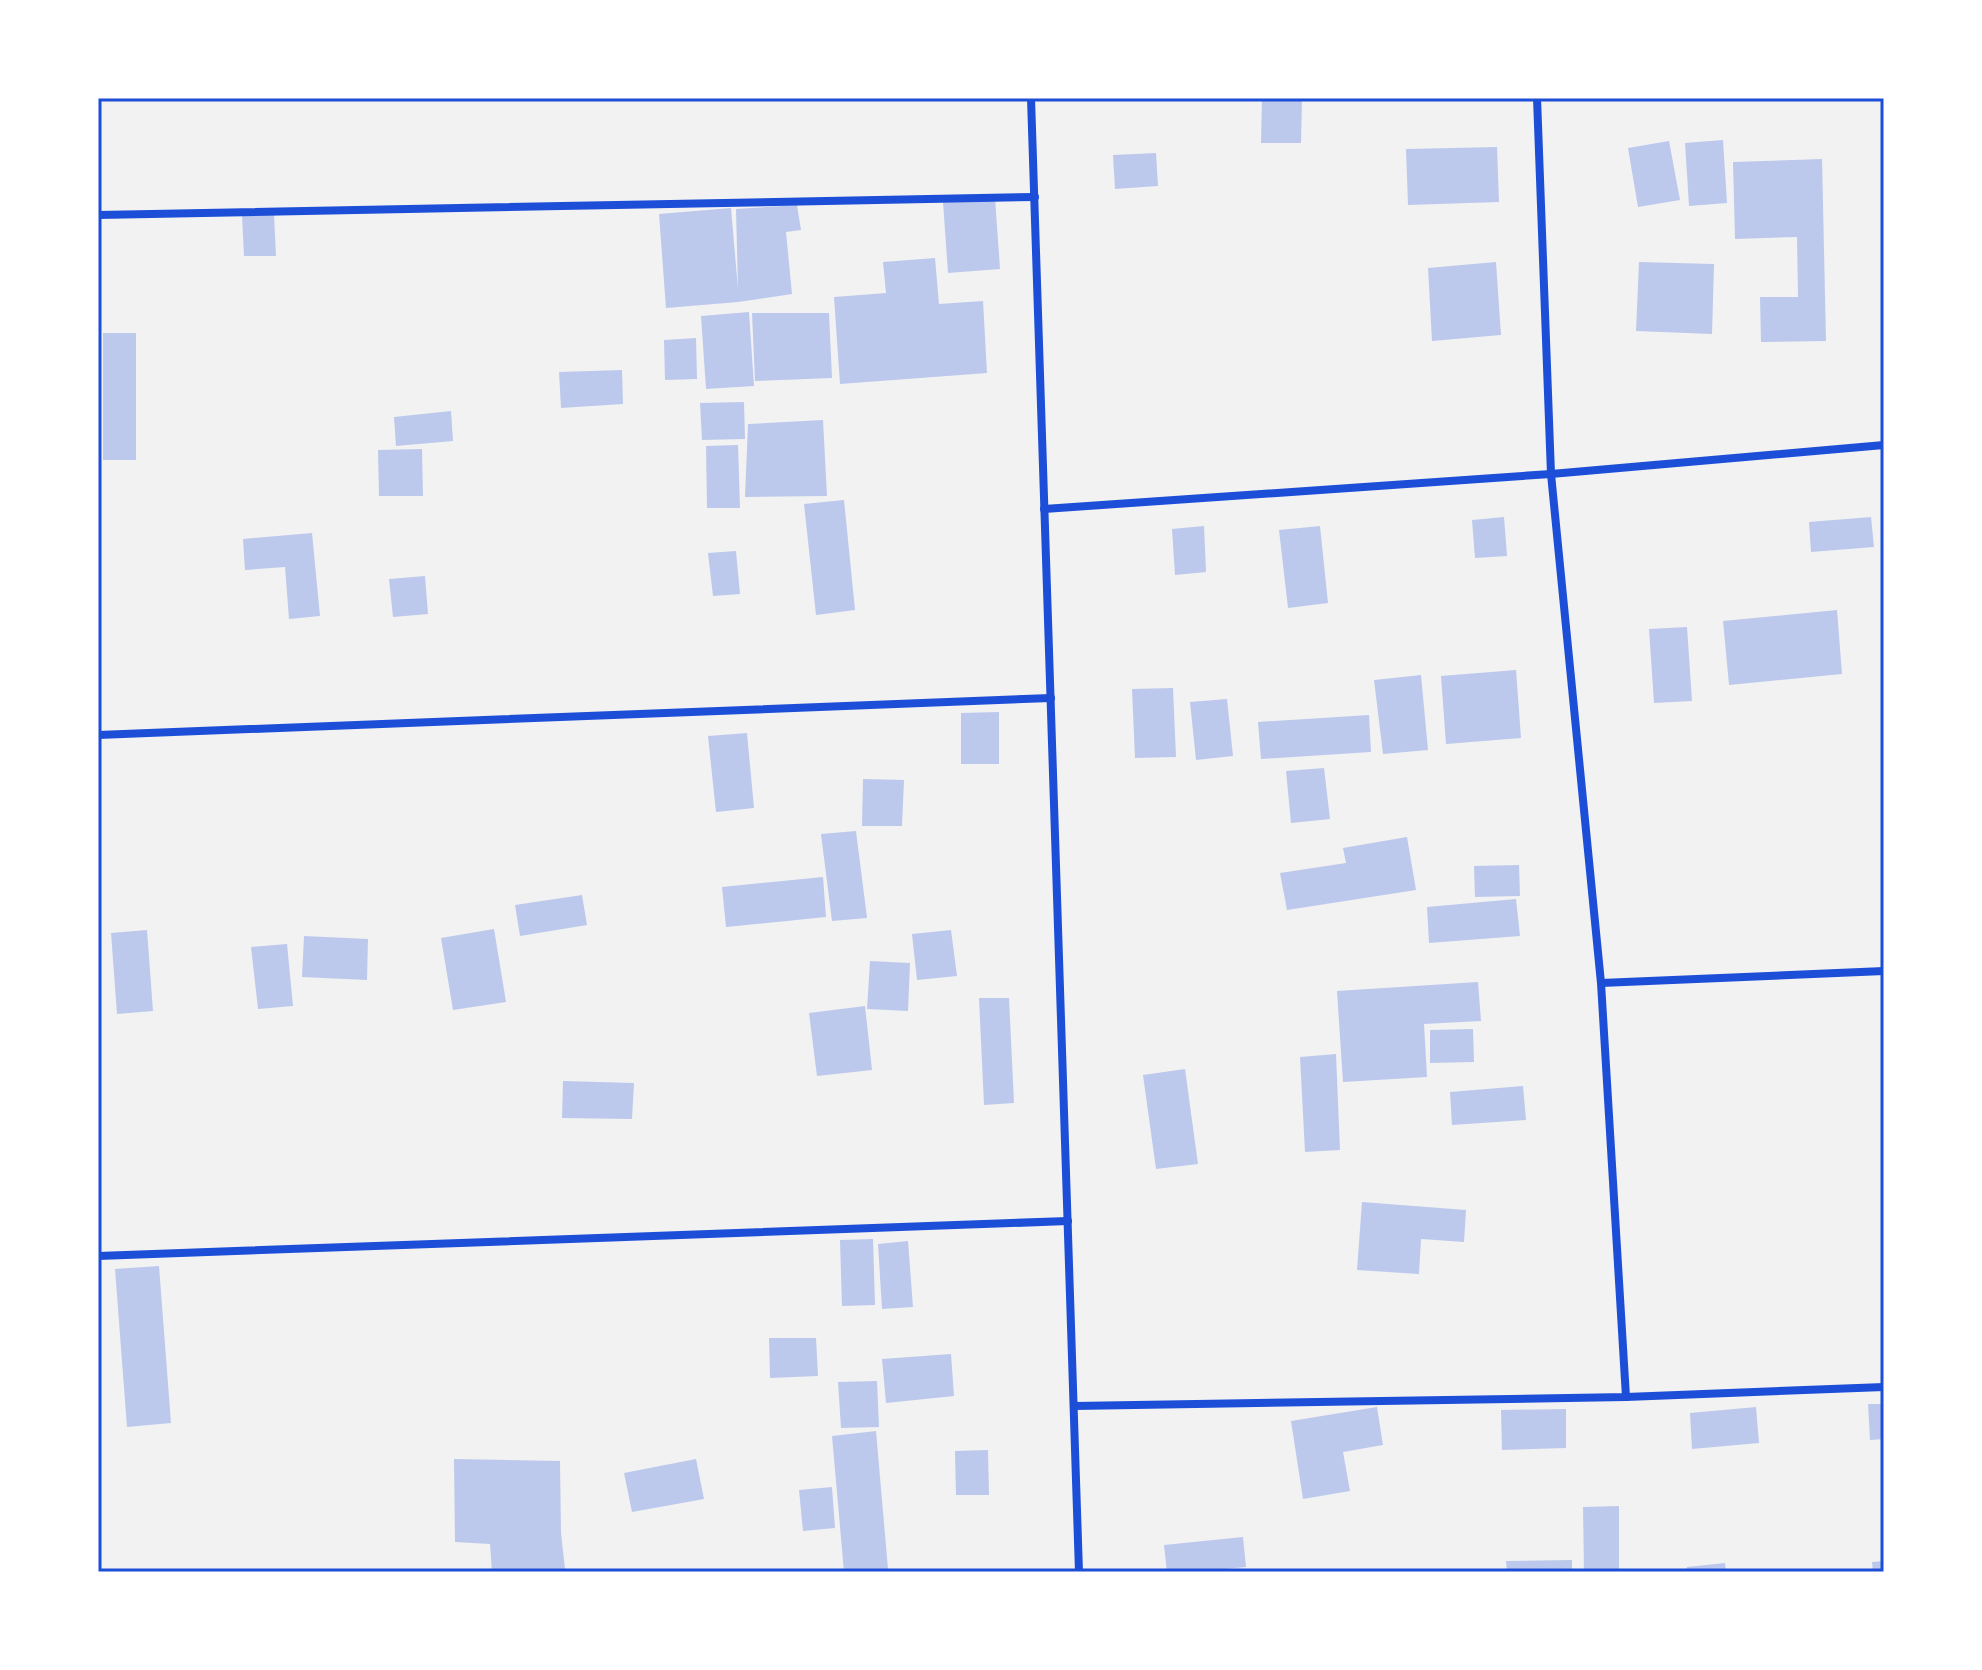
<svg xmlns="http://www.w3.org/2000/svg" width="1982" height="1670" font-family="Raleway,sans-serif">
<rect width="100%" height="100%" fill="#f2f2f2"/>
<g fill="#bdc9ec">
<polygon points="1262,98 1302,98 1301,143 1261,143"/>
<polygon points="1723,140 1727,203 1689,206 1685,143"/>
<polygon points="1669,141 1680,200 1638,207 1628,148"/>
<polygon points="1497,147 1499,202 1408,205 1406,149"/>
<polygon points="1156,153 1158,186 1115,189 1113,155"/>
<polygon points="1822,159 1826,341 1761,342 1760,297 1798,297 1797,237 1735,239 1733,162"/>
<polygon points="995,198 1000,269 948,273 943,202"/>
<polygon points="797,205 801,230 786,232 792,294 738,302 666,308 659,214 731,208 738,289 736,209"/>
<polygon points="274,214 276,256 244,256 242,216"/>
<polygon points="935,258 939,304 983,301 987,373 840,384 834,297 886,293 883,262"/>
<polygon points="1496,262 1501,335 1432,341 1428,268"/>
<polygon points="1639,262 1714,264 1712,334 1636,331"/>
<polygon points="749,312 754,386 706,389 701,316"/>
<polygon points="752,313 829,313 832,378 755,381"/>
<rect x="103" y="333" width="33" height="127"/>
<polygon points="696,338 697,379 665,380 664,340"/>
<rect x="98" y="352" width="3" height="51"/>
<polygon points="622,370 623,404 561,408 559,372"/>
<polygon points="744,402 745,439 702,440 700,403"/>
<polygon points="451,411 453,441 396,446 394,417"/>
<polygon points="823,420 827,496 745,497 748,424"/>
<polygon points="738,445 740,508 707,508 706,446"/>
<polygon points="422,449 423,496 379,496 378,450"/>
<polygon points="844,500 855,610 816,615 804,504"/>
<polygon points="1504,517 1507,556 1475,558 1472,520"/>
<polygon points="1871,517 1874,547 1811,552 1809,522"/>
<polygon points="1204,526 1206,572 1175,575 1172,529"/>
<polygon points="1320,526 1328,603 1288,608 1279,530"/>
<polygon points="312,533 320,616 289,619 285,567 245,570 243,539"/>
<polygon points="736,551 740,594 713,596 708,553"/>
<polygon points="425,576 428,614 393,617 389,579"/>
<polygon points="1837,610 1842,674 1729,685 1723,621"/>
<polygon points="1687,627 1692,701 1654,703 1649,629"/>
<polygon points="1516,670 1521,738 1446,744 1441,676"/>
<polygon points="1421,675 1428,750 1383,754 1374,680"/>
<polygon points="1173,688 1176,757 1135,758 1132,689"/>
<polygon points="1227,699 1233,756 1196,760 1190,702"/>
<polygon points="999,712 999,764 961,764 961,713"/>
<polygon points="1369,715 1371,752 1261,759 1258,722"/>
<polygon points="747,733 754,808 716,812 708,736"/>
<polygon points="1324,768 1330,819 1291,823 1286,771"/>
<polygon points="863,779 904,780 902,826 862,826"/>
<polygon points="856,831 867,918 832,921 821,834"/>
<polygon points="1407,837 1416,890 1287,910 1280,873 1346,863 1343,848"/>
<polygon points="1519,865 1520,896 1475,897 1474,866"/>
<polygon points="823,877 826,917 726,927 722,887"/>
<polygon points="582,895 587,925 520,936 515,905"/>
<polygon points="1516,899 1520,936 1429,943 1427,907"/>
<polygon points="494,929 506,1002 453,1010 441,938"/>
<polygon points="147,930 153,1011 117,1014 111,933"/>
<polygon points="951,930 957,976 917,980 912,934"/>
<polygon points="304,936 368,939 367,980 302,977"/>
<polygon points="287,944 293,1006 258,1009 251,947"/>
<polygon points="870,961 910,963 908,1011 867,1009"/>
<polygon points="1478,982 1481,1021 1424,1024 1427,1077 1343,1082 1337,991"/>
<polygon points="979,998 1009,998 1014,1103 984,1105"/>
<polygon points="865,1006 872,1070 817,1076 809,1013"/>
<polygon points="1473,1029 1474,1062 1430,1063 1430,1030"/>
<polygon points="1336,1054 1340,1150 1305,1152 1300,1057"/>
<polygon points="1185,1069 1198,1164 1156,1169 1143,1075"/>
<polygon points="563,1081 634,1083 632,1119 562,1118"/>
<polygon points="1523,1086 1526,1120 1452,1125 1450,1092"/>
<polygon points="1362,1202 1466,1210 1464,1242 1421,1239 1419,1274 1357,1270"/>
<polygon points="873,1239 875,1305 842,1306 840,1240"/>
<polygon points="908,1241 913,1307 882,1309 878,1244"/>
<polygon points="159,1266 171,1423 127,1427 115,1269"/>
<polygon points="769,1338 816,1338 818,1376 770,1378"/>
<polygon points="951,1354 954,1396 886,1403 882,1359"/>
<polygon points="877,1381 879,1427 841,1428 838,1382"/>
<polygon points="1868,1404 1884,1404 1884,1439 1870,1440"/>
<polygon points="1377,1407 1383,1445 1343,1452 1350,1491 1303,1499 1291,1421"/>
<polygon points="1756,1407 1759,1443 1692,1449 1690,1413"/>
<polygon points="1566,1409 1566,1448 1502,1450 1501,1410"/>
<polygon points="876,1431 888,1569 844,1572 832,1436"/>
<polygon points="988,1450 989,1495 956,1495 955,1451"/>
<polygon points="454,1459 560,1461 561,1533 565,1569 492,1572 490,1544 455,1542"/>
<polygon points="696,1459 704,1499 632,1512 624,1473"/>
<polygon points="832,1487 835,1528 803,1531 799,1490"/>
<polygon points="1619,1506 1619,1572 1584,1572 1583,1507"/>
<polygon points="1243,1537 1246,1567 1193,1572 1167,1572 1164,1545"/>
<polygon points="1572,1560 1572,1572 1507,1572 1506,1561"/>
<polygon points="1884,1561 1884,1572 1873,1572 1872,1562"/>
<polygon points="1725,1563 1726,1572 1687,1572 1687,1567"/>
</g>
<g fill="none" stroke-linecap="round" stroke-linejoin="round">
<g stroke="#1d4ed8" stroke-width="8">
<polyline points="1031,98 1079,1572"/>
<polyline points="1537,98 1551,474 1601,983 1626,1397"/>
<polyline points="98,215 1035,197"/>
<polyline points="1044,509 1551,474 1884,445"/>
<polyline points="98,735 1051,698"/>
<polyline points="1601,983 1884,971"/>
<polyline points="98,1256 1068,1221"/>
<polyline points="1074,1406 1626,1397 1884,1387"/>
</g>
</g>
<rect width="1982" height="1670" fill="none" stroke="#ffffff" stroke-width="200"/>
<rect x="100" y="100" width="1782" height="1470" fill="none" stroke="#1d4ed8" stroke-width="3"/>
</svg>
